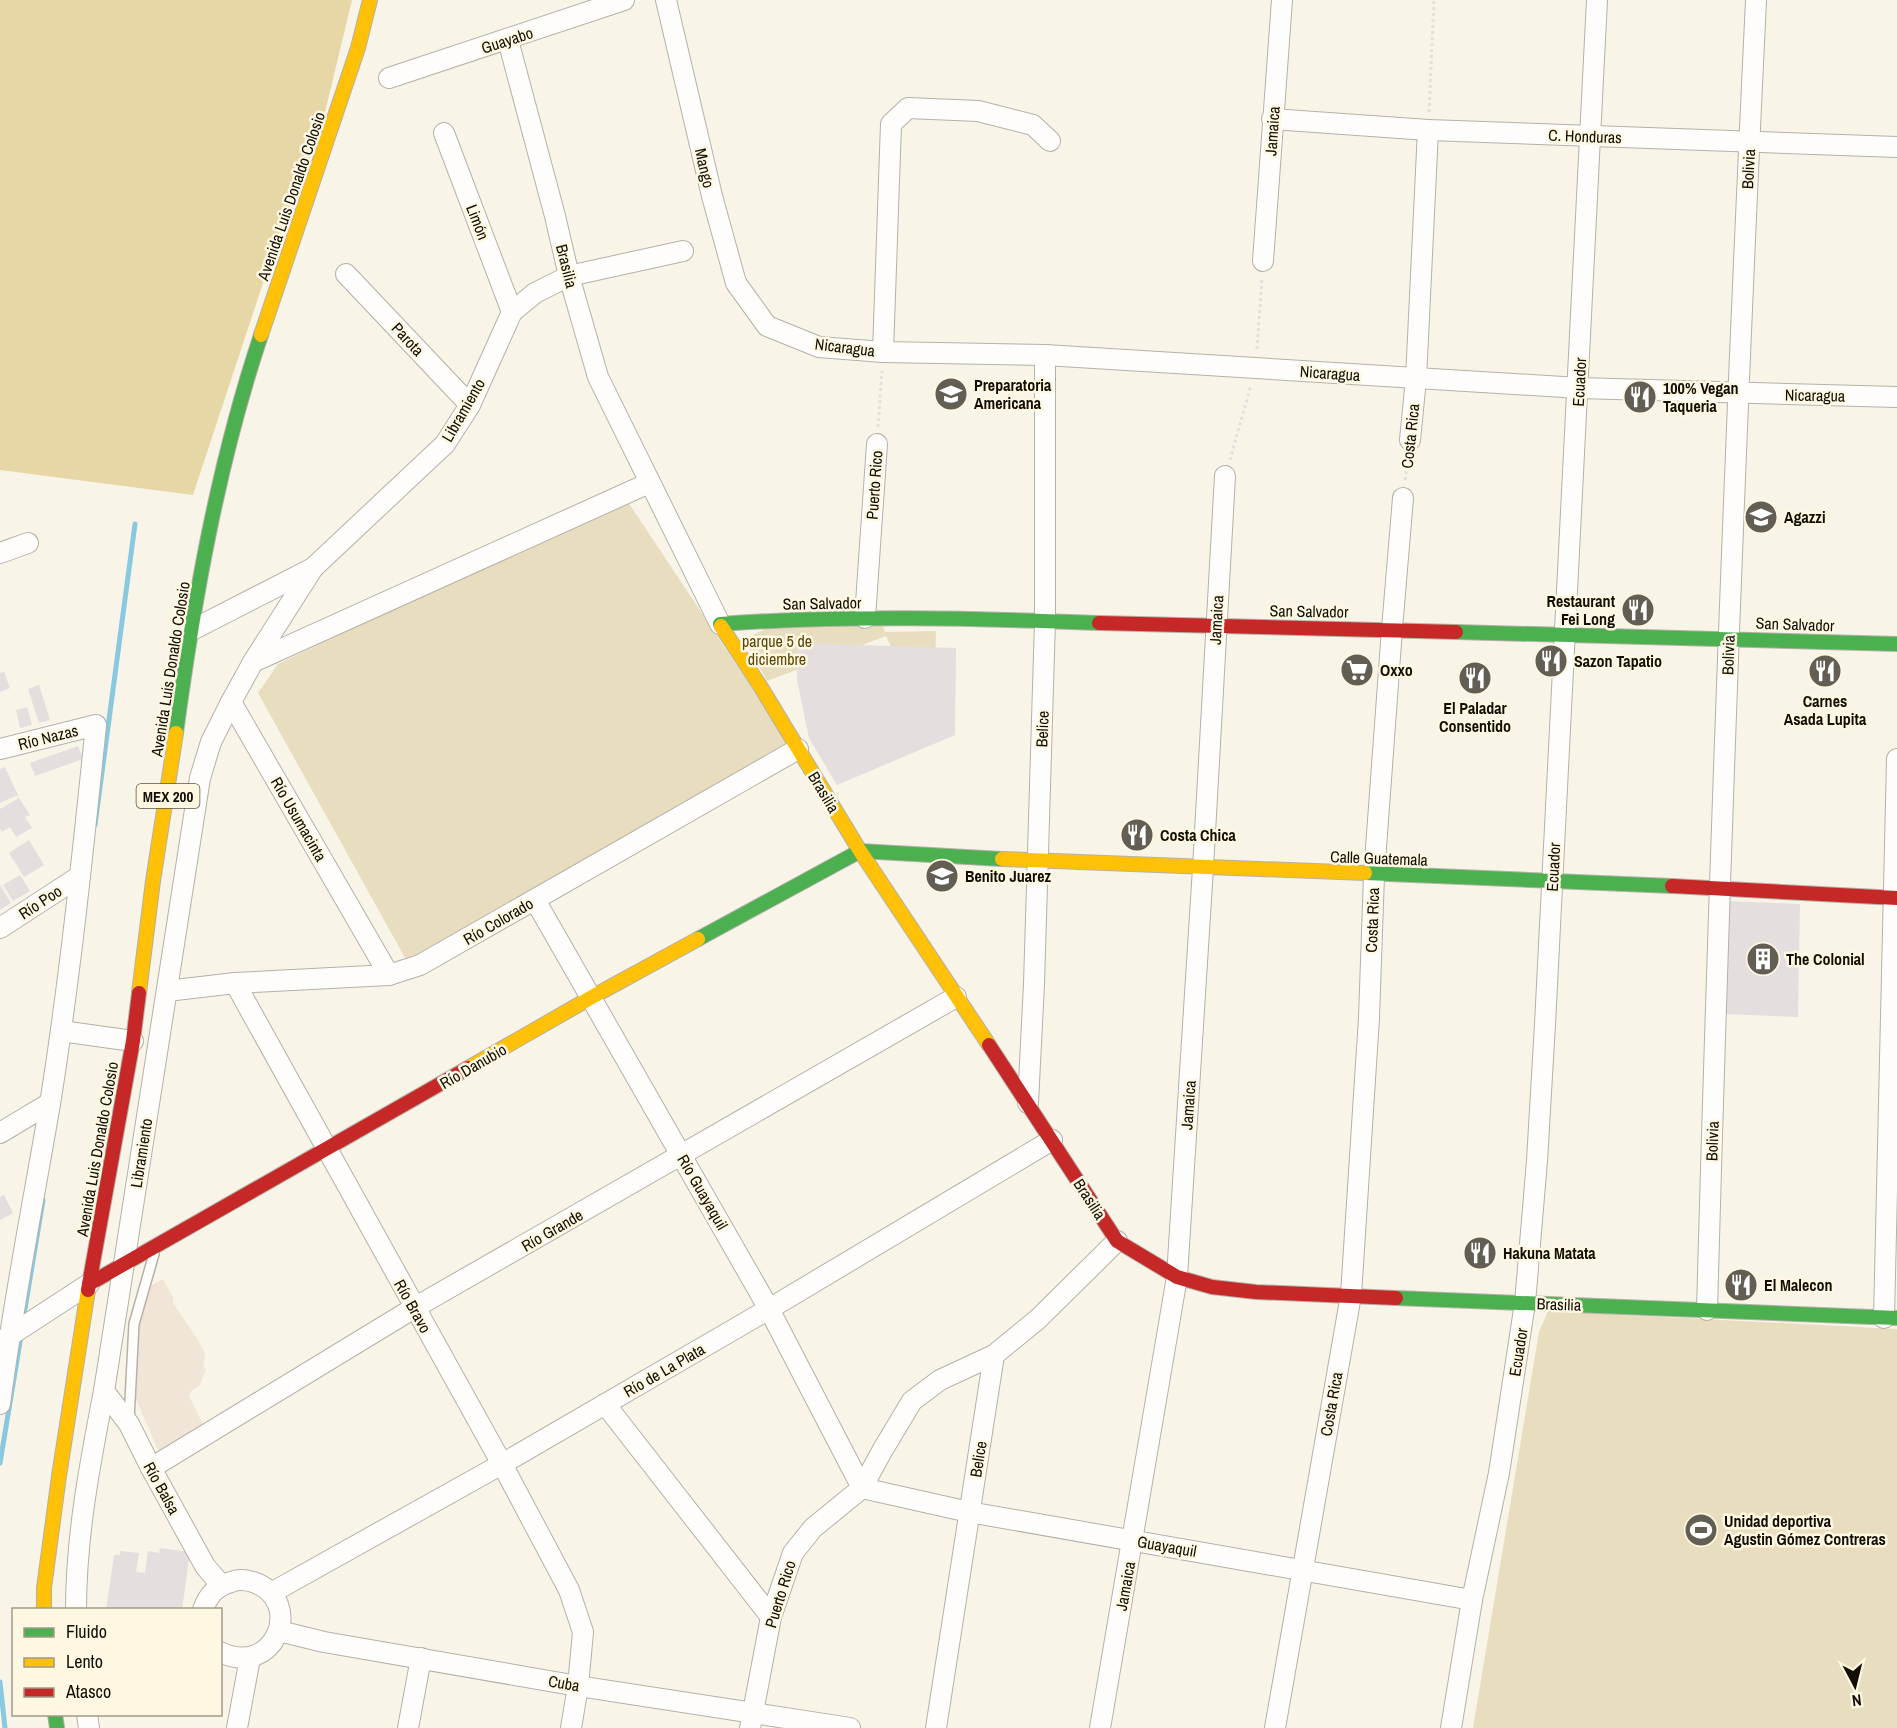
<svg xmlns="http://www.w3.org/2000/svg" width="1897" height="1728" font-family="'Archivo Narrow',sans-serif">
<rect width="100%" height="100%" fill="#f8f4e8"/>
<polygon fill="#f0e5d6" points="163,1279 173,1298 173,1303 198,1340 205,1354 203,1366 206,1370 199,1386 192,1390 189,1396 207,1433 164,1459 157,1448 132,1390 135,1326 145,1289"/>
<g fill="#e8ddbe">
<polygon points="626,499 789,744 409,965 258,693 278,664"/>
<polygon points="882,624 885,632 936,631 935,670 905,676 886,636 767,681 744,639 772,626"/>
<polygon points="1548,1311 1897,1329 1897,1728 1473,1728 1539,1332"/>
</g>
<polygon fill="#e8d7a6" points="0,0 352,0 321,129 265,277 193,495 0,470"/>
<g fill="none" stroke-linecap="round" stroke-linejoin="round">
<g stroke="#89c9e0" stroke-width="5">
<polyline points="95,825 135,524"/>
<polyline points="23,1321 43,1200"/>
<polyline points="0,1463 21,1336"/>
<polyline points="0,1682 5,1728"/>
</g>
</g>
<g fill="#e4dede">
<polygon points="796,643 956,648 955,735 837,785 809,738 797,680"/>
<polygon points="4,672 10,688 0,692 0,673"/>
<polygon points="39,685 50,720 39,723 28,689"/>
<polygon points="27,707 32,725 20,728 16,710"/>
<polygon points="78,746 83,759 35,776 30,763"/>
<polygon points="5,767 18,795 0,803 0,769"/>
<polygon points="19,798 30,815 25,817 32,828 16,837 10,827 2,832 0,828 0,809"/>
<polygon points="29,840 44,865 24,877 9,853"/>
<polygon points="20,875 30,891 13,901 3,885"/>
<polygon points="0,885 11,903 0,910"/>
<polygon points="1728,901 1800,904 1798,1017 1725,1014"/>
<polygon points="4,1195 13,1213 0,1220 0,1197"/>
<polygon points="160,1548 190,1552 182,1610 106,1610 114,1555 120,1555 120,1551 139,1553 136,1572 145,1573 148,1551 159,1553"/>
</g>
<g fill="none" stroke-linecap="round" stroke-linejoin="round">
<g stroke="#b5b1a7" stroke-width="12">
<polyline id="lane" points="129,1420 134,1324 154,1254"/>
</g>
<g stroke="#b5b1a7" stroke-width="22">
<g id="street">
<polyline points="666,0 712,196 736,283 767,326 819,347 883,352 1045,355 1579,388 1897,397"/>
<polyline points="508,40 555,216 569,276 598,377 720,624"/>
<polyline points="389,78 624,0"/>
<polyline points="1272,119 1428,130 1897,147"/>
<polyline points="444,133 512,312"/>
<polyline points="1263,261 1282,0"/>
<polyline points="346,274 470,405"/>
<polyline points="883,352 891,124 908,108 978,111 1033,125 1050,141"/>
<polyline points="1410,440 1416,379 1428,130"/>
<polyline points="0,553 28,543"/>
<polyline points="865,618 877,444"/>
<polyline points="190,631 313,568"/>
<polyline points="253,662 649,483"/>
<path d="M0,749L96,725C83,851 70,978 50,1104C33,1204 13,1303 0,1404"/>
<polyline points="535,900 769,1309 862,1488"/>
<polyline points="0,928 80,876"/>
<polyline points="389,975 231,702 253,662 313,568 445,444 470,405 512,312 535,293 569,276 683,251"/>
<polyline points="235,983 502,1464 569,1590 583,1632 578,1686 571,1728"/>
<polyline points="167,991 235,983 389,975 420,965 798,749"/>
<polyline points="61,1031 133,1041"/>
<polyline points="1028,1103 1034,984 1045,621 1045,355"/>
<polyline points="0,1133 50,1103"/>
<path d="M1707,1310C1719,873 1735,437 1756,0"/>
<polyline points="1884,1318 1897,759"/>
<polyline points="3,1340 89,1284"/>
<polyline points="104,1391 129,1424 151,1468 205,1566 221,1585"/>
<polyline points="605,1404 771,1617"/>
<polyline points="151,1468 414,1308 956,997"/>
<polyline points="862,1488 969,1512 1472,1600"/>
<polyline points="271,1593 502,1464 769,1309 1052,1140"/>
<path d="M76,1610C76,1536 90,1463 104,1391L200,778L211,742L231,702"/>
<path d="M203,1610C208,1595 216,1586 231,1582C238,1579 246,1580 253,1582C306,1600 275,1679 220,1652"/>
<polyline points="279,1631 324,1642 578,1686 850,1728"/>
<polyline points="87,1714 89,1728"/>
<polyline points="237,1728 250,1658"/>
<polyline points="408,1728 421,1658"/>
<polyline points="750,1728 771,1617 793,1553 813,1528 862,1488 882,1451 912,1401 940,1380 994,1355"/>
<polyline points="936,1728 994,1355 1038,1319 1117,1241"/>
<polyline points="1100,1728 1177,1277 1203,868 1225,476"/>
<polyline points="1275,1728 1351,1295 1369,1018 1374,875 1392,629 1403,498"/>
<polyline points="1451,1728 1472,1600 1499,1473 1525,1303 1537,1161 1545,1024 1597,0"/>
</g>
</g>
<g stroke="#b5b1a7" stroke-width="16">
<g id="fast">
<path d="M721,626L720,624C846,615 973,618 1099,623"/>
<polyline points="1456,632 1897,644"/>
<path d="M176,733C194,599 218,464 261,335"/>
<polyline points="1365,873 1672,886"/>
<polyline points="698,939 860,851 1002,859"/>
<polyline points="1396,1298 1897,1318"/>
<polyline points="55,1714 57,1728"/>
</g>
</g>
<g stroke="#b5b1a7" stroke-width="16">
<g id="slow">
<polyline points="261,335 358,48 370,0"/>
<polyline points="721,626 762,689 860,851 989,1045"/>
<polyline points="1002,859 1365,873"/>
<polyline points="139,993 153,881 176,733"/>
<polyline points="468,1068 592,997 698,939"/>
<polyline points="44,1610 44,1588 59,1476 88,1290"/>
</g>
</g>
<g stroke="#b5b1a7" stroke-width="16">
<g id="jam">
<polyline points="1099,623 1456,632"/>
<polyline points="1672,886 1897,898"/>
<polyline points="989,1045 1117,1241 1177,1277 1212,1287 1256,1292 1396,1298"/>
<polyline points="89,1284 468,1068"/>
<polyline points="88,1290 133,1041 139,993"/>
</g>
</g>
<g stroke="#e3e1de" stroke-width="3" stroke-dasharray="3 3" stroke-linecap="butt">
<polyline points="1429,112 1434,0"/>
<polyline points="1257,349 1262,278"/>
<polyline points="878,427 882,371"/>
<polyline points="1230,460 1251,385"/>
<polyline points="1405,480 1408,456"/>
</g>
<use href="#lane" stroke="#fefdfc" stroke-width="9"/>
<use href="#street" stroke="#fefdfc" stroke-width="20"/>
<use href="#fast" stroke="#4caf50" stroke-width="14"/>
<use href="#slow" stroke="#ffc107" stroke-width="14"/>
<use href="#jam" stroke="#c62828" stroke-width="14"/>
</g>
<defs>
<g id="university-disc" transform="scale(1.725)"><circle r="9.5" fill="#625e54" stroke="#fef7e2"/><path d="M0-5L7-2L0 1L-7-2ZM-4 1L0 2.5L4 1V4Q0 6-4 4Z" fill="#fff"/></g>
<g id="restaurant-disc" transform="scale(1.725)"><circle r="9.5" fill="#625e54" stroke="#fef7e2"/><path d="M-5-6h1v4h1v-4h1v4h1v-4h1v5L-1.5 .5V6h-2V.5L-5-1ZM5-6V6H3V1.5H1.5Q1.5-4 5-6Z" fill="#fff"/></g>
<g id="school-disc" transform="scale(1.725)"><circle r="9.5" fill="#625e54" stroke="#fef7e2"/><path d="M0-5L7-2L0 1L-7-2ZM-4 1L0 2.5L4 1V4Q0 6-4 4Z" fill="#fff"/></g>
<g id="supermarket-disc" transform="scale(1.725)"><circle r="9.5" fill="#625e54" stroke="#fef7e2"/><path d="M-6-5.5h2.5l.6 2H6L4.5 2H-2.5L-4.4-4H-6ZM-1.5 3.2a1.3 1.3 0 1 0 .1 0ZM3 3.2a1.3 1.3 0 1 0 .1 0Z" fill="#fff"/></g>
<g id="building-disc" transform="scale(1.725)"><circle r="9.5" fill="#625e54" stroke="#fef7e2"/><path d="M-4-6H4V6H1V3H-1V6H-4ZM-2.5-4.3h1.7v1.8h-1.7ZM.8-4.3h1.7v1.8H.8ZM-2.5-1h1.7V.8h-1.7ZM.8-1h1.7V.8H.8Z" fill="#fff"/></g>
<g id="stadium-disc" transform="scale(1.725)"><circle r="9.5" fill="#625e54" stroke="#fef7e2"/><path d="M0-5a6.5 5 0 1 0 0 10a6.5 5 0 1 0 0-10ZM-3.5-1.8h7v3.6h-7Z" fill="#fff"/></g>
</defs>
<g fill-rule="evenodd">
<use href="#university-disc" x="951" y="394"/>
<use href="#restaurant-disc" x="1640" y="397"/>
<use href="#school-disc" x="1761" y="517"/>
<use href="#restaurant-disc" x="1638" y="610"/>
<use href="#restaurant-disc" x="1551" y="661"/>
<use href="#supermarket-disc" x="1357" y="670"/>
<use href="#restaurant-disc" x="1825" y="671"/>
<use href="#restaurant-disc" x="1475" y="678"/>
<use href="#restaurant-disc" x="1137" y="835"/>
<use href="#school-disc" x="942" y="876"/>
<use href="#building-disc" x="1763" y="959"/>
<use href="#restaurant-disc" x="1480" y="1253"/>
<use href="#restaurant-disc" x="1741" y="1285"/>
<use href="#stadium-disc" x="1701" y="1530"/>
</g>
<g text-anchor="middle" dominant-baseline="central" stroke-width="5" stroke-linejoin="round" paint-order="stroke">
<rect fill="#fef7e2" stroke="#595447" stroke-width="1.5" x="136.5" y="784" width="63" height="24" rx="4.5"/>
<g font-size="15" font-weight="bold" fill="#120e04">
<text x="168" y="796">MEX 200</text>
</g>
<g font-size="16" fill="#120e04" stroke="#fef7e2">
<text transform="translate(507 40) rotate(-18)">Guayabo</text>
<text transform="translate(1272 131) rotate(-86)">Jamaica</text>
<text transform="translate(1585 136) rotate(2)">C. Honduras</text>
<text transform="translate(705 168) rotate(77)">Mango</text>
<text transform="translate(1748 169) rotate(-87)">Bolivia</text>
<text transform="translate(291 196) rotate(-71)">Avenida Luis Donaldo Colosio</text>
<text transform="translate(478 222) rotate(69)">Limón</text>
<text transform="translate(567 266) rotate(76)">Brasilia</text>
<text transform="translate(408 339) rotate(47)">Parota</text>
<text transform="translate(845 347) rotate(7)">Nicaragua</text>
<text transform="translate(1330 373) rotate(4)">Nicaragua</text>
<text transform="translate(1579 382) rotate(-87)">Ecuador</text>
<text transform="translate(1815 395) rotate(1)">Nicaragua</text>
<text transform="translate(463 410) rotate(-60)">Libramiento</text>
<text transform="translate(1410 436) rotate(-84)">Costa Rica</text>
<text transform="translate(874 485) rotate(-86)">Puerto Rico</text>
<text transform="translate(822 603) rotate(-1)">San Salvador</text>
<text transform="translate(1309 611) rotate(1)">San Salvador</text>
<text transform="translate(1216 620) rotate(-87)">Jamaica</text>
<text transform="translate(1795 624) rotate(2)">San Salvador</text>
<text transform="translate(1728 655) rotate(-88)">Bolivia</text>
<text transform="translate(170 669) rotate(-81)">Avenida Luis Donaldo Colosio</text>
<text transform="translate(1042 729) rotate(-88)">Belice</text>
<text transform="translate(48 737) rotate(-14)">Río Nazas</text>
<text transform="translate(824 792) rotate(59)">Brasilia</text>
<text transform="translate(299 819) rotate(60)">Río Usumacinta</text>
<text transform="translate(1379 858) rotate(2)">Calle Guatemala</text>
<text transform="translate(1553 867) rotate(-87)">Ecuador</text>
<text transform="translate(40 902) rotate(-33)">Río Poo</text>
<text transform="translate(1372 920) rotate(-88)">Costa Rica</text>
<text transform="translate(498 921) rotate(-30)">Río Colorado</text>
<text transform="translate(473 1066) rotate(-30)">Río Danubio</text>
<text transform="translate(1188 1105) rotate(-86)">Jamaica</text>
<text transform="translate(1712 1141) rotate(-88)">Bolivia</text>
<text transform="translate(97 1149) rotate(-80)">Avenida Luis Donaldo Colosio</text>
<text transform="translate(141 1153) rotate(-81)">Libramiento</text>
<text transform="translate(703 1192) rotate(60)">Río Guayaquil</text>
<text transform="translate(1090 1199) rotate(57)">Brasilia</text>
<text transform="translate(552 1230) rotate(-30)">Río Grande</text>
<text transform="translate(1559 1304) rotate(2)">Brasilia</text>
<text transform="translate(413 1306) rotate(61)">Río Bravo</text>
<text transform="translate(1518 1352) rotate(-81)">Ecuador</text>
<text transform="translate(664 1370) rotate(-30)">Río de La Plata</text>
<text transform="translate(1331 1404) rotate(-80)">Costa Rica</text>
<text transform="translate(978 1459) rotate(-81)">Belice</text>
<text transform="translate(162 1488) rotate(61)">Río Balsa</text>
<text transform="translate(1167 1546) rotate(10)">Guayaquil</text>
<text transform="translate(1125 1586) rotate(-80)">Jamaica</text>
<text transform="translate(780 1594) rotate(-73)">Puerto Rico</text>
<text transform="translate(564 1683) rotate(10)">Cuba</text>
</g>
<g font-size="16" font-weight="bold" fill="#120e04" stroke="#fef7e2" text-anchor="start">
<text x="974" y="385">Preparatoria<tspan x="974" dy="18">Americana</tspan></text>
<text x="1663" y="388">100% Vegan<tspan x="1663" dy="18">Taqueria</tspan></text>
<text x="1784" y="517">Agazzi</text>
<text x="1615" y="601" text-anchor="end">Restaurant<tspan x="1615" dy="18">Fei Long</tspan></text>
<text x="1574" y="661">Sazon Tapatio</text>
<text x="1380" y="670">Oxxo</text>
<text x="1825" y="701" text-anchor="middle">Carnes<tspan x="1825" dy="18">Asada Lupita</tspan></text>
<text x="1475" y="708" text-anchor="middle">El Paladar<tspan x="1475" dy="18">Consentido</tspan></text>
<text x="1160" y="835">Costa Chica</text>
<text x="965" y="876">Benito Juarez</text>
<text x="1786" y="959">The Colonial</text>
<text x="1503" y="1253">Hakuna Matata</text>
<text x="1764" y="1285">El Malecon</text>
<text x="1724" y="1521">Unidad deportiva<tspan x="1724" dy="18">Agustin Gómez Contreras</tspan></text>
</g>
<g font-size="16" fill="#594604" stroke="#fef7e2">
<text x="777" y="641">parque 5 de<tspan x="777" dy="18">diciembre</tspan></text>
</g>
</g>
<rect x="12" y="1608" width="210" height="108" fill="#fef7e2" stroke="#a09a89" stroke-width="1.5"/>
<rect x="24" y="1628" width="30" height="9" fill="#4caf50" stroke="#a09a89" stroke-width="1.5"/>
<text x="66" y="1638" font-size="18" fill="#120e04">Fluido</text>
<rect x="24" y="1658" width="30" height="9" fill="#ffc107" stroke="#a09a89" stroke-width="1.5"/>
<text x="66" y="1668" font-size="18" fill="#120e04">Lento</text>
<rect x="24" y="1688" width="30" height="9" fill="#c62828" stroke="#a09a89" stroke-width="1.5"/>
<text x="66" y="1698" font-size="18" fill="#120e04">Atasco</text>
<g transform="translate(1855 1686) rotate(173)" stroke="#fef7e2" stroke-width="4.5" paint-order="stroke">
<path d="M0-4.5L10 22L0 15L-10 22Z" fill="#120e04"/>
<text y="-9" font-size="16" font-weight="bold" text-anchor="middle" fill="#120e04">N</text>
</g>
</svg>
